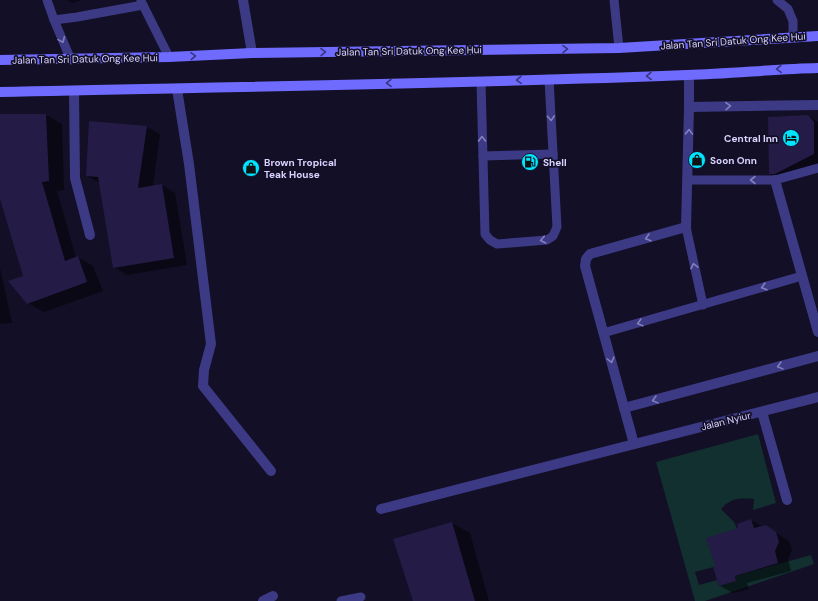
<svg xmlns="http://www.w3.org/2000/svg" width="818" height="601" font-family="'DM Sans',sans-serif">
<rect width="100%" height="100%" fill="#130f26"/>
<path fill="#12302f" d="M758,434L776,503L753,510L754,499C739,498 731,498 721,509L734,522L739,533L717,566L695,572L699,585L717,580L719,586L736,581L735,576L811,555L814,564L705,601H695L656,462Z"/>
<g fill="#0007">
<polygon points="67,0 82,0 72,3"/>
<polygon points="0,115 46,115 62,124 64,190 57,191 76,258 78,257 93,266 103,291 44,312 28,303 24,277 0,195"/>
<polygon points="808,116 818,122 818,166 784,181 770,173"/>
<polygon points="90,122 147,127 160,134 153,186 162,185 175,193 187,265 127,275 114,267 100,183 87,176"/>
<polygon points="0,268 12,323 0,324"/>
<polygon points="751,520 763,527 765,526 789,541 792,550 788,559 791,571 747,583 749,589 733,593 720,586 739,529"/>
<polygon points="452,523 470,533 489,601 414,601 394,540"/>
</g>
<g fill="#241b47">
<polygon points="0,114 46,114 49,181 42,182 65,261 78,256 87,282 27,304 8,281 23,276 0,199"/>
<polygon points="808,115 814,122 814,154 775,174 769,174 768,117"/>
<polygon points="89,121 147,126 138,188 162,184 174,258 113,268 98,177 86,176"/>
<polygon points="751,519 754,528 766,525 776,532 779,542 775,551 778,563 735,576 736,581 719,586 713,567 715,566 706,538 738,528 737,524"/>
<polygon points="452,522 475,601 413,601 393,539"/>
</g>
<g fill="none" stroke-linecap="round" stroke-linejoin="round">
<g stroke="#3d3a85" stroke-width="9">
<polyline points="47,0 54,20 71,60"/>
<polyline points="614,0 619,48"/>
<polyline points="777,0 788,9 793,21 793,37"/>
<polyline points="141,1 169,57"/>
<polyline points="54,20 77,17 143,5"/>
<polyline points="481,82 485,234 490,240 497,244 547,240 553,236 557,227 549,79"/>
<polyline points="483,156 553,154"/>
<polyline points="687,180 775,180 818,168"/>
<polyline points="686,227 703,305"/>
<polyline points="603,333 802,276"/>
<polyline points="341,601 361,597"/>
</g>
<g stroke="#3d3a85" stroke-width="10">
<polyline points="243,0 252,53"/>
<polyline points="177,89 189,164 211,344 204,370 203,386 271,471"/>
<polyline points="74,91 75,178 90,235"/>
<polyline points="689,107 818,105"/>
<polyline points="775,180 818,332"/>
<polyline points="624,408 818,356"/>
<polyline points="762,412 787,500"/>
<polyline points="634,444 585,266 586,259 590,254 686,227 689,107 689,75"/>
<polyline points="381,509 818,397"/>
<polyline points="263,601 273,596"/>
</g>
<g stroke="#6f6bff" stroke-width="10">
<polyline points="0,60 169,57 252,53 619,48 818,36"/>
<path d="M0,92C229,87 458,84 687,75C730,74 774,69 818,68"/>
</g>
</g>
<defs><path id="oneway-chevron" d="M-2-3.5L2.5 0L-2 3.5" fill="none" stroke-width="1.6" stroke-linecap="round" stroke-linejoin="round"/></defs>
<g stroke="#837fbc">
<use href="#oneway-chevron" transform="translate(62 40) rotate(66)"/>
<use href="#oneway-chevron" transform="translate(728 106) rotate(-1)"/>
<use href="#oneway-chevron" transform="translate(551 118) rotate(87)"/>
<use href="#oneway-chevron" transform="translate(689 132) rotate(-88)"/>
<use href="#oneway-chevron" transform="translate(482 139) rotate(-91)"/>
<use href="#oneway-chevron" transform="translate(753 180) rotate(180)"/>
<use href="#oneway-chevron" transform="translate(648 238) rotate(164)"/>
<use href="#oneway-chevron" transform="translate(543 240) rotate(169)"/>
<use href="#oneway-chevron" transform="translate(694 266) rotate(-102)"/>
<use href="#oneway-chevron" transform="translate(764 287) rotate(164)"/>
<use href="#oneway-chevron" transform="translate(640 323) rotate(164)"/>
<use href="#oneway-chevron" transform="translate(611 360) rotate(75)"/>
<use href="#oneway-chevron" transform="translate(780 366) rotate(165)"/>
<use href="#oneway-chevron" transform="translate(655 400) rotate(165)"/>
</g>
<g stroke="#38347d">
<use href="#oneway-chevron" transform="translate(565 49) rotate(-1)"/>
<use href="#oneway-chevron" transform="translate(323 52) rotate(-1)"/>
<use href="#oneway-chevron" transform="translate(193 56) rotate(-3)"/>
<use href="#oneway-chevron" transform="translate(779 69) rotate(178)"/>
<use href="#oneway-chevron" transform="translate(649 76) rotate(178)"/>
<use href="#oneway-chevron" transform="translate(519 80) rotate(178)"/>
<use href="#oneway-chevron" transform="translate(389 83) rotate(179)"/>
</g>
<defs>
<g id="hotel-disc" transform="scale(0.9)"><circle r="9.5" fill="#00e5ff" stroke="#130f26"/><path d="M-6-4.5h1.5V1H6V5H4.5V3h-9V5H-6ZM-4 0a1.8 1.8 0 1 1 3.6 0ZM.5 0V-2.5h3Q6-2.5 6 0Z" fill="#111"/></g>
<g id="shop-disc" transform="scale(0.9)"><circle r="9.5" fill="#00e5ff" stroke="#130f26"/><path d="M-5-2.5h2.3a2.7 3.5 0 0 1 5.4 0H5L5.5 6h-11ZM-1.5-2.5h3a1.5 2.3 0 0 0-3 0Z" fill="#111"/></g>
<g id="fuel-disc" transform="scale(0.9)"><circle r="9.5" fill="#00e5ff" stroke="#130f26"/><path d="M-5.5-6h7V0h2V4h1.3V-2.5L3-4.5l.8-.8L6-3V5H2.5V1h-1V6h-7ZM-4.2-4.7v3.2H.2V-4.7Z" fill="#111"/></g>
</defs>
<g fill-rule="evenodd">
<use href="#hotel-disc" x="791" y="138"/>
<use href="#shop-disc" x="697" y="160"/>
<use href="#fuel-disc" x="530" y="162"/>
<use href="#shop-disc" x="251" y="168"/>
</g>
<g text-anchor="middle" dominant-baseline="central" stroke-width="3.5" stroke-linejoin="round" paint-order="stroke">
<g font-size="10" fill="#d9d4ff" stroke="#130f26">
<text transform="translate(733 41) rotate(-4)">Jalan Tan Sri Datuk Ong Kee Hui</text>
<text transform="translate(409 51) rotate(-1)">Jalan Tan Sri Datuk Ong Kee Hui</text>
<text transform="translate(85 59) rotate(-1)">Jalan Tan Sri Datuk Ong Kee Hui</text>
<text transform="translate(726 421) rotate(-14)">Jalan Nyiur</text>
</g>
<g font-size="10" font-weight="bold" fill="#d9d4ff" stroke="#130f26" text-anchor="start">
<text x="778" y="138" text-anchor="end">Central Inn</text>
<text x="710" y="160">Soon Onn</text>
<text x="264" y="162">Brown Tropical<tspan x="264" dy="12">Teak House</tspan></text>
<text x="543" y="162">Shell</text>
</g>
</g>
</svg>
